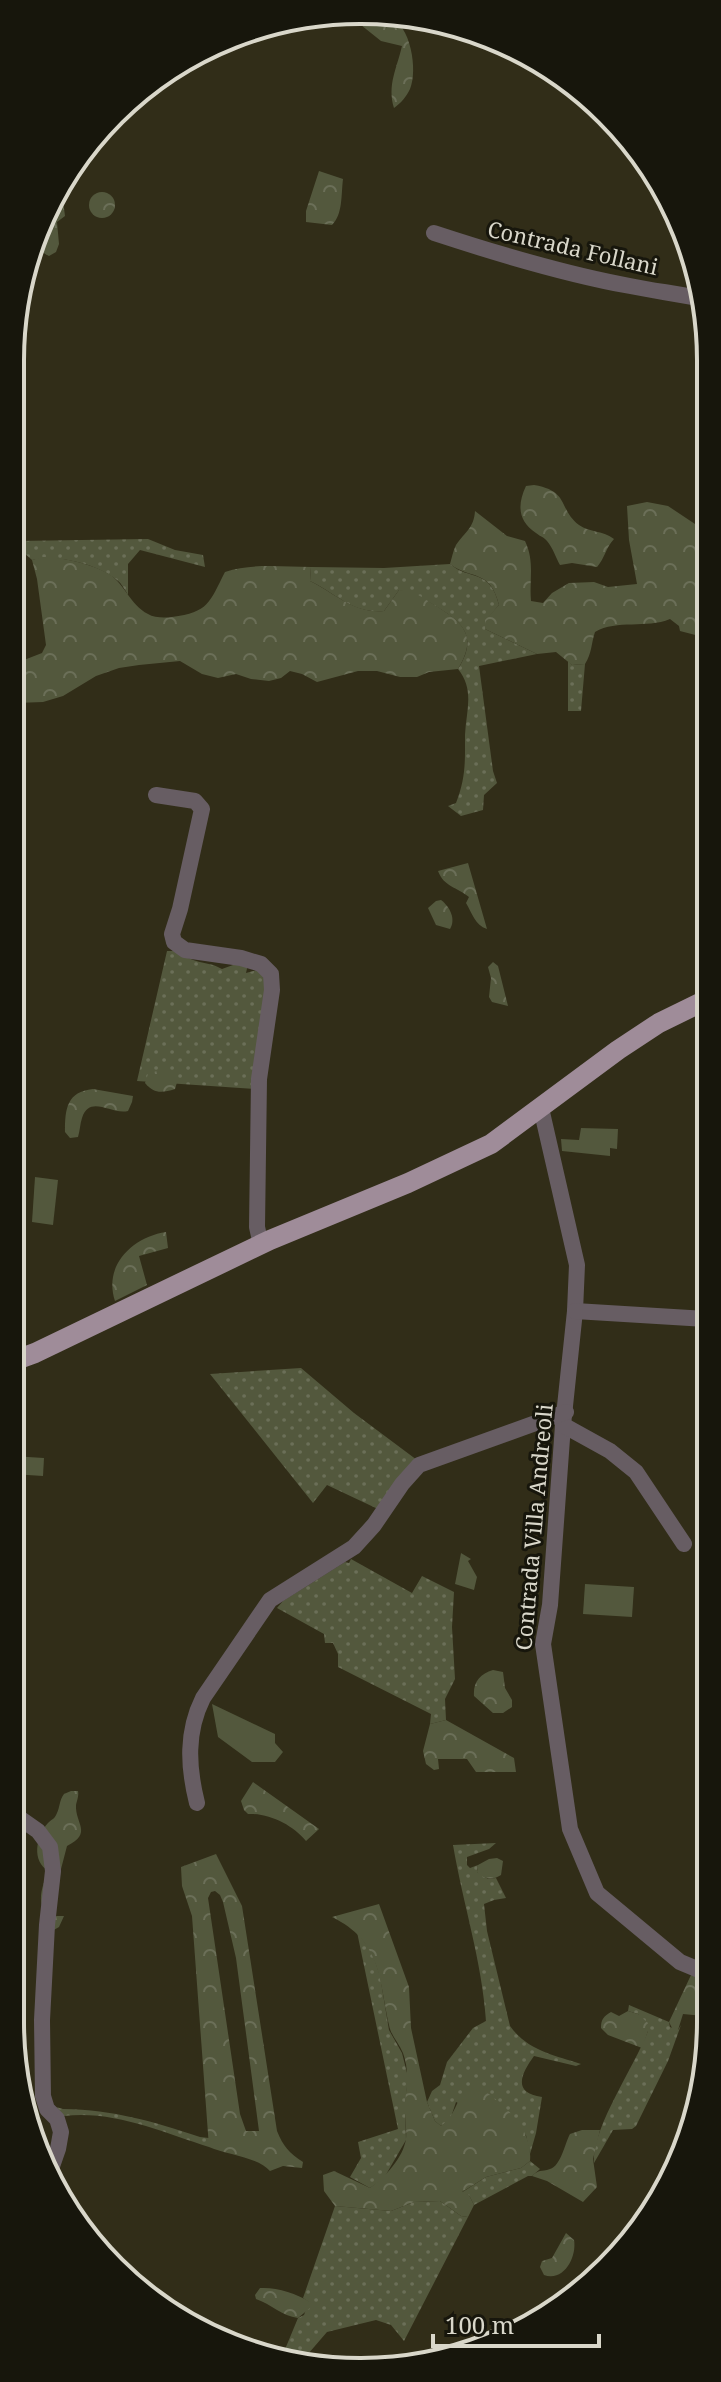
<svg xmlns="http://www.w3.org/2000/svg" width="721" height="2382" font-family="'Noto Serif',serif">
<defs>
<pattern id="grass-dots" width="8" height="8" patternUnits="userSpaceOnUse" patternTransform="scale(2)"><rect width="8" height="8" fill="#53583d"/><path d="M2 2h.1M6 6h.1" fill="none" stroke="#6b6f58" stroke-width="1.8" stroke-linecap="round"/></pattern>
<pattern id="forest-crowns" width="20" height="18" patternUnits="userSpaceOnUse" patternTransform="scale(2)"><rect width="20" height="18" fill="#53583d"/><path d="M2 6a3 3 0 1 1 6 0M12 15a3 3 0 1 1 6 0" fill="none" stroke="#6b6f58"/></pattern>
</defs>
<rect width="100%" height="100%" fill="#312d18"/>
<g fill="url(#grass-dots)">
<path d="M148,539L175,550L203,555L205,567L140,550L128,564V595C125,590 122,584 117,580C98,564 56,554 32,560L16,546V541Z"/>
<path d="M450,564C470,581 490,568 499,605L486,620L485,629L537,654L479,666L493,771L497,783L484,795L483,810L461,816L448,806L456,803C466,777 465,762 465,735C466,711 475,690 458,669C479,635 462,622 434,605C421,597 413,593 399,590L384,611C353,614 337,594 310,581L311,567L384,568Z"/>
<polygon points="568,661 572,665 585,664 581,711 568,711"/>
<path d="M167,951H182L183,955C199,965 208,961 222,969L233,965L234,959L248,964L246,973L261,969L266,976L255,1089L137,1081Z"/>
<polygon points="301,1368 354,1413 421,1463 380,1510 327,1485 313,1503 210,1374"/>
<polygon points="351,1559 412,1593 422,1576 454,1592 452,1627 455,1679 445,1699 446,1720 430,1724 431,1714 338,1667 338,1654 333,1643 325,1643 324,1634 277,1608 283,1601 345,1562 349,1563"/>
<path d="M496,1843L489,1849L467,1857V1865L470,1868L478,1865L477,1872L488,1879L496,1878L506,1898L494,1900L484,1904L487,1931L510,2026C528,2051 554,2055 581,2064L576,2066L534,2056C521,2074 512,2093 542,2097L536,2133L530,2154L526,2135L456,2102L450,2120L441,2126L435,2121L427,2102L432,2091L440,2085L447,2062L473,2028L486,2021C482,1961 463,1904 453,1845Z"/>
<polygon points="357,1932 372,1952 380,1976 389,2030 402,2053 408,2077 405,2105 406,2140 384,2178 370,2188 350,2177 361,2158 358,2142 398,2129"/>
<path d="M629,2005L669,2022L670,2027L678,2030L681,2025L668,2061L636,2126L632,2129L613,2130L594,2163C591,2129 635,2066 648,2031L638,2014L628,2011Z"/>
<path d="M56,2107L63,2109C115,2110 151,2121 200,2137L209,2138V2147C162,2132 114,2110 64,2116Z"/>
<polygon points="530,2161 540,2169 532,2176 528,2176 474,2205 469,2195 461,2193 486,2177 521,2168"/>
<polygon points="440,2201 461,2216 468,2217 404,2341 391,2325 376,2320 327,2332 308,2354 303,2365 281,2359 298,2318 304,2315 309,2302 303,2298 335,2206 391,2211 414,2202"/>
</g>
<g fill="url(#forest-crowns)" fill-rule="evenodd">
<path d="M351,17C362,17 378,14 389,17C411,24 418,71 410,89C406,97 401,103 394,108C387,85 397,68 402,46L381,41Z"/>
<path d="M319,171L343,179C341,195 343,214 332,225L306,222V211Z"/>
<circle cx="102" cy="205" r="13"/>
<path d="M58,193L63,201L65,216L57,222L59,244L56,252L49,256C27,247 51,209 58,193Z"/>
<path d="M534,485C570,491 558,509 579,525C590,533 603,530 614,539C606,547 605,558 597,567L572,563L560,565C556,558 553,548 547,541C544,537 541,537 536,533C518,521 517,505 526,486Z"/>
<path d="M647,502L668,506L695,524L707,527V638L680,631L679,626L670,619C646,629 617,619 595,632C591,644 592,653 585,664L572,665L556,652L537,654L485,629V620L499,605C490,568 470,580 450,564C452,557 453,551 456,545C465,532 474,528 475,511L507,536L525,541C535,562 529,580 531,601L543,603L552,593L569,583L594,582L608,587L637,584L629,540L627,506Z"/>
<path d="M43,557C61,557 93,564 109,574C125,584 130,605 148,614C154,618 165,618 172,617C209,612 209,603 225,572C252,563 282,567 311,567L310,581C336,594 355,614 384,611L399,590C414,590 421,597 433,604C462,622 479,634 458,669L429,672L417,677H400L377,671H358L317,682L302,674L290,671L281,678L269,681L251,679L236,674L218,678L202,674L180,661L139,665L119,668L96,676L63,696L43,702L15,703V660H24L42,653L46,645L37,579L32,560Z"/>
<path d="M468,863L487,929C475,925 472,913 466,903L469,897C457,887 444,887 438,871Z"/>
<path d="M441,900C450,907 456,919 450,929L436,925L428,908L436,901Z"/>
<polygon points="493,962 498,966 508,1006 492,1002 489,997 491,978 488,967"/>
<path d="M160,1070L173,1074L178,1079L175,1089C162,1093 154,1094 145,1083L148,1074Z"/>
<path d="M93,1089L133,1096L132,1102L128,1111C111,1115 90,1094 82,1118C80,1124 80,1130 78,1137L70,1138L65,1132C65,1108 67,1092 93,1089Z"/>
<path d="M166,1232L168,1248L139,1256L147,1285L115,1301C103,1265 133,1237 166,1232Z"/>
<path d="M493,1670L503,1672L505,1688L512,1700V1707L503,1713H493L474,1696C473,1682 480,1674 493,1670Z"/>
<polygon points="446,1720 514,1758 516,1772 476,1772 467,1759 438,1759 439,1769 434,1770 426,1764 423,1751 430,1724"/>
<path d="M253,1782L319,1829L306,1841C293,1825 269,1813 248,1814L244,1810L241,1801Z"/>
<path d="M71,1791H78C79,1796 77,1800 76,1805C75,1824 93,1833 67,1846L61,1869L54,1916H64L59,1927L52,1931C40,1905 36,1898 49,1871C31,1862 36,1836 48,1823C53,1818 54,1820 57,1813C60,1807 59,1801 64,1794Z"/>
<path d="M216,1854L242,1906L277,2131C283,2146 289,2153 303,2162L302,2168L283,2166L270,2171C258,2157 227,2155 209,2147L192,1916L182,1886L181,1867ZM215,1891L220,1895L223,1902L236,1958L259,2131H246L240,2114L208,1898L211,1892Z"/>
<path d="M497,1858L503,1861L501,1875C492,1881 483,1879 477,1872L478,1865L489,1859Z"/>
<path d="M379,1904L409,1987L411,2028L427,2102L435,2121L441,2126C454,2117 457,2101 465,2088L478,2086C503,2104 533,2127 530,2161L521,2168L486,2177L462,2192L469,2195L474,2205L468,2217L461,2216L440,2201L414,2202L391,2211L335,2206L324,2191L323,2175L334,2171L370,2188C385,2177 403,2158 406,2139C407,2127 404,2114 405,2102C407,2085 409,2069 403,2053C399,2043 391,2036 389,2025C379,1978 381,1941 332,1917Z"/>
<polygon points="691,1975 704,1977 704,2016 683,2014 678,2030 673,2030 669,2022"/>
<path d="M628,2011L638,2014L648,2023V2031L642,2048L608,2035L601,2028C601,2019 604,2016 611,2012L619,2016Z"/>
<path d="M582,2130H600L593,2159L597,2187L583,2202L547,2181L532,2176C539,2169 541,2172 550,2169C561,2166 565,2143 570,2134Z"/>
<path d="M566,2233L574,2240C577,2257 564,2282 544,2275L540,2267L542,2261L552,2258Z"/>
<path d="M260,2288C276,2287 296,2293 310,2302V2308L298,2318C282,2316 271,2304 256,2299L255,2295Z"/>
</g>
<g fill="#53583d">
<polygon points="581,1128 618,1129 617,1149 610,1148 610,1156 562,1151 561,1139 579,1140"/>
<polygon points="35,1177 58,1180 53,1225 32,1222"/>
<polygon points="12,1456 44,1458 43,1476 12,1474"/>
<polygon points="461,1553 471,1559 468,1561 477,1577 474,1590 455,1584"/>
<polygon points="585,1584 634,1587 632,1617 583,1614"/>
<polygon points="212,1704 275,1734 275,1743 283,1752 275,1762 252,1762 218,1737"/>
</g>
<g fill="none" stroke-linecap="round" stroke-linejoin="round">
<g stroke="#675d63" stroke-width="16">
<path d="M434,233C498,254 564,274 630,286C655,291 679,294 703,299"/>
<polyline points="156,795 195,801 202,809 180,909 172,934 174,942 185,950 241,958 261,964 271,974 272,990 259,1079 257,1227 261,1245"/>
<polyline points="541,1108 577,1265 575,1311 563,1425 550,1605 543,1644 570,1829 597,1893 680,1962 704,1972"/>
<polyline points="575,1311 706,1319"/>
<polyline points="563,1425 610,1451 636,1472 684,1544"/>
<path d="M197,1803C188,1767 186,1732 203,1698L270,1600L354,1547L374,1525L402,1484L419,1465L566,1412"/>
<polyline points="11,1812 38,1831 50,1847 53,1871 47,1925 42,2020 43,2096 47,2109 57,2119 61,2132 58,2149 49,2175"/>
</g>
<polyline stroke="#9f8c99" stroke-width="20" points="13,1361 35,1353 270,1240 408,1183 491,1144 618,1050 659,1023 706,1000"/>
</g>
<g text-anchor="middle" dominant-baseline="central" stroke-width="6" stroke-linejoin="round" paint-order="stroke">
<g font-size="22" fill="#d9d7ca" stroke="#17160c">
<text transform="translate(573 247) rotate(13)">Contrada Follani</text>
<text transform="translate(533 1527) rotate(-85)">Contrada Villa Andreoli</text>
</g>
</g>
<path d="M0 0H721V2382H0ZM360 24H361A336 336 0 0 1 697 360V2022A336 336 0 0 1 361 2358H360A336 336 0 0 1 24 2022V360A336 336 0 0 1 360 24Z" fill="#17160c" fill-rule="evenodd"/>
<path fill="none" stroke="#d9d7ca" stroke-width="4" d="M360 24H361A336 336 0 0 1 697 360V2022A336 336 0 0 1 361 2358H360A336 336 0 0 1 24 2022V360A336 336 0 0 1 360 24Z"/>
<path d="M433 2334v12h166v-12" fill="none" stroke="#d9d7ca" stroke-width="4"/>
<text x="445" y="2334" font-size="24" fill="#d9d7ca" stroke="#17160c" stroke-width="6" paint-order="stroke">100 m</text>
</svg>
